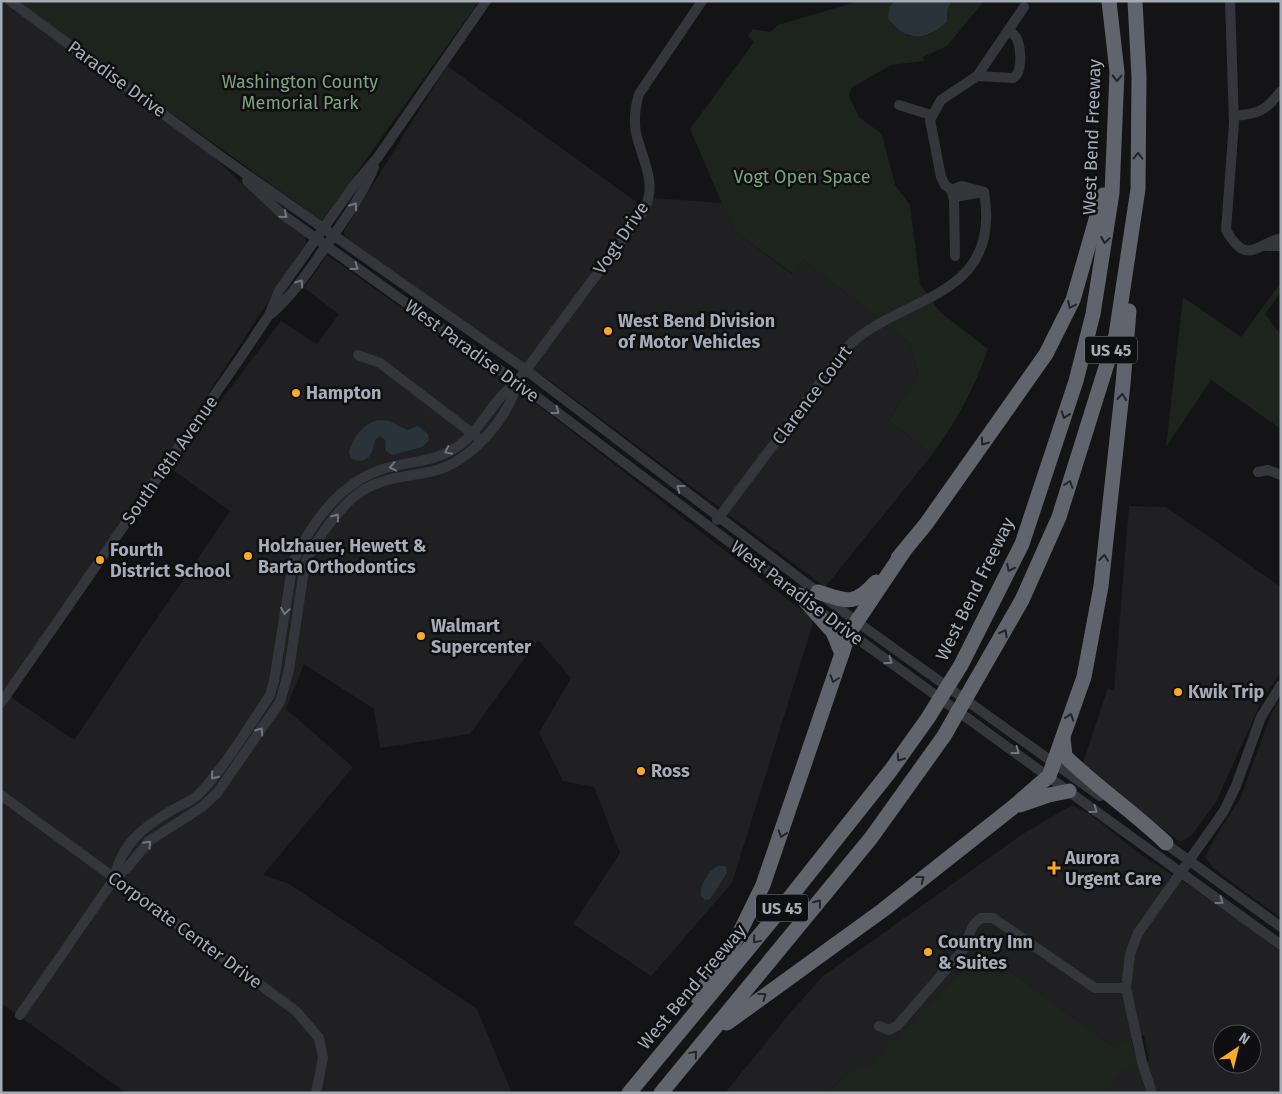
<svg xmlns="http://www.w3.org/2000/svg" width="1282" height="1094" font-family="'Fira Sans',sans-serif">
<rect width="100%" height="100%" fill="#141416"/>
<g fill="#202023" fill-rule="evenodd">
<polygon points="1,1 204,148 269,209 305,236 306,243 199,408 20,671 1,694"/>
<polygon points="447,66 649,211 654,198 722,203 734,231 792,274 803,260 911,344 918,377 888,420 932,455 825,587 556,385 345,238 344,232 347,226"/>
<polygon points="327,255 529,398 814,620 732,883 651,976 573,924 620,853 594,787 563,781 539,733 571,678 538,640 470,734 380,748 374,709 304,664 286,709 353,767 263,875 289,884 477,1009 512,1093 126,1093 1,1003 1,711 11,697 74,740 230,511 170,468 281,321 317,344 339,314 304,288"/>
<polygon points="1129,506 1166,507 1281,587 1281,672 1262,700 1216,802 1191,836 1180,842 1082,766 1108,688 1114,691"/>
<polygon points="1281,696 1281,918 1214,869 1205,857 1210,846 1241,797 1270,717"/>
<path d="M1072,805L1091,815L1141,855L1193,888L1281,951V1093H1106L1123,1071L1149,1060L1144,1035L1112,1046L982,950L866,1070L859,1065L825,1093H725L790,1013L823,976L1021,835ZM1222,1034H1252V1064H1222Z"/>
</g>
<g fill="#1c241d">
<polygon points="15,1 479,1 322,221"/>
<path d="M859,1H895L889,7L908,36L929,35L947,21V11L951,1H984L947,46L923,57L924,61L891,65L851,88L849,97L859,117L882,134L895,185L910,205L920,284L940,312L988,349C974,389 956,422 932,455L888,420L918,377L911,344L803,260L793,274L734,231L690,129L754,42L748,36L753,29L770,32L778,25Z"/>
<polygon points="1281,282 1281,292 1265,314 1281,335 1281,429 1211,380 1166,447 1183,297 1241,337"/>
<polygon points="982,950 1112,1046 1131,1039 1138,1065 1123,1071 1106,1093 825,1093 859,1065 866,1069"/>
</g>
<g fill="#2a333a">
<path d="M895,1H951L947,11V21C927,42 905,42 888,18L889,7Z"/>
<path d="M378,420L389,421L407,430L418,426L428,434L429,441L422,447L392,455L385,450L386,441L380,436L375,440C373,453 367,467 351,458L349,452C353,437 363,424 378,420Z"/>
<path d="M718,866H726L727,873L710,899L705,900L701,896C700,884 708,871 718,866Z"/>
</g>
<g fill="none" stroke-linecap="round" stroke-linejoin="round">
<g stroke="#35363b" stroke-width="10">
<polyline points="10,1 223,158 526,370 857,622 1100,796"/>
<path d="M1230,1L1234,123L1226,230C1247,266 1255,245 1281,238"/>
<path d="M977,76L1013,78C1023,73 1021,49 1017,39C1016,36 1012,33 1009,30"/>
<polyline points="899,105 931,115"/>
<path d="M1234,116C1258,114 1266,111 1281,91"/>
<polyline points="247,181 282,214 533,394 805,599"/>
<polyline points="951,190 954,199 955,256"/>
<polyline points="951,190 962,186 981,191"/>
<polyline points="984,192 960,196 945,185 941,177 930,120 941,100 977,76 1024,7"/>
<polyline points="1266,246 1281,246"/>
<path d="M271,314C294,294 309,270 326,246C344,220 362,196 374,167"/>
<polyline points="358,355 380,363 477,437"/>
<polyline points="1258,472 1268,470 1281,475"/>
<path d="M717,520L846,348C900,294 1003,301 984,192"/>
<polyline points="822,613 1281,945"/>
<polyline points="1,703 243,354 269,315 279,291 354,185 378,157 486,1"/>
<polyline points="1,795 296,1011 319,1038 323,1058 316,1093"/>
<polyline points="1162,841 1281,927"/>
<path d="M114,879C121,844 144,826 174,809C183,804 194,800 200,793C227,764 248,728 270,695L274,681L293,562C312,522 341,481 386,468C408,462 431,462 452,450C481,434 490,401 517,382L643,212C658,186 644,163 637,137C633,123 635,108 639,94L702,1"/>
<path d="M20,1015L114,879L128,867L149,841L202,807L217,793L280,702L289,670L305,563C317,539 341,503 365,489C386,477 411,476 434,471C471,461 509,418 517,382"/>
<path d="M879,1026L889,1030L897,1026L963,950C970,938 968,927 981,918H993L1095,988H1126"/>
<polyline points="1152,1093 1142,1062 1126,988 1130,954 1138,933 1224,811 1236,786 1261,717 1281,685"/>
</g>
<g stroke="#61646c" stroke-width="15">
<polyline points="898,558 926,524 1046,354 1073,300 1103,195"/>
<path d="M818,592C847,601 853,607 876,582"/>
<polyline points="800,595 833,632 842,654"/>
<path d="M1063,738L1065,756L1068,759C1099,789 1135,813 1166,843"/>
<polyline points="1020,805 1049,795 1069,791"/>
<polyline points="697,997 737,938 763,885 849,633 904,551"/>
<polyline points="727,1023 883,910 1012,808 1049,776 1084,677 1101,586 1123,384 1129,311"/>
<polyline points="629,1093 772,920 891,770 928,718 961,665 1022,544 1076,381 1093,314 1112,193 1117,72 1109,1"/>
<polyline points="661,1093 871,838 944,736 1022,600 1059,517 1116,335 1138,189 1139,77 1135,1"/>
</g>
</g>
<defs><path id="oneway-chevron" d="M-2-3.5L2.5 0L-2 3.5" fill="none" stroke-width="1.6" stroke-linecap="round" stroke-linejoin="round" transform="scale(1.25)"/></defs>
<g stroke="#242428">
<use href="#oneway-chevron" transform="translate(1117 78) rotate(92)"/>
<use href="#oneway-chevron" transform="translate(1138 156) rotate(-89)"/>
<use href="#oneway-chevron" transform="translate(1105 240) rotate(99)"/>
<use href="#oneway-chevron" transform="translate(1071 305) rotate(115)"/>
<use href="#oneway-chevron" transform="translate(1122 397) rotate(-84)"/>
<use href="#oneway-chevron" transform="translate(1065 415) rotate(109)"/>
<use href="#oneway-chevron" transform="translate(984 442) rotate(125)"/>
<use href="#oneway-chevron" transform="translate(1069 484) rotate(-72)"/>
<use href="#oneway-chevron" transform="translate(1104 558) rotate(-84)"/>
<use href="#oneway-chevron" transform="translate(1010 568) rotate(117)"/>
<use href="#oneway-chevron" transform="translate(1004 633) rotate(-62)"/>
<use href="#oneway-chevron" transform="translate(834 679) rotate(108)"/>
<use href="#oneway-chevron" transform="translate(1070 717) rotate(-70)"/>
<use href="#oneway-chevron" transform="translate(900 758) rotate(125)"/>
<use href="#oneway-chevron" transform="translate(782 834) rotate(109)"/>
<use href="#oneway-chevron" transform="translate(921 879) rotate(-38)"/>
<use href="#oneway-chevron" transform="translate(818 903) rotate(-51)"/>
<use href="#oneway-chevron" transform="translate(756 940) rotate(130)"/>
<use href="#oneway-chevron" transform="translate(763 996) rotate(-36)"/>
<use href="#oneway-chevron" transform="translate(694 1054) rotate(-50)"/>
</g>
<g stroke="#73767f">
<use href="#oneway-chevron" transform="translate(354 206) rotate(-55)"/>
<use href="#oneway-chevron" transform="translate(284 215) rotate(39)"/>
<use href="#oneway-chevron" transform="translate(355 267) rotate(36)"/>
<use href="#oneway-chevron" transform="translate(300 283) rotate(-55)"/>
<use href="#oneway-chevron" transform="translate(556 411) rotate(37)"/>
<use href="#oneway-chevron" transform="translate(448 451) rotate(154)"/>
<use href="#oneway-chevron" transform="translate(393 467) rotate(167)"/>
<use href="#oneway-chevron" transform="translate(680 488) rotate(-143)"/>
<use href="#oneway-chevron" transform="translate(336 517) rotate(-54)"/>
<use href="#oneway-chevron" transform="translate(285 611) rotate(99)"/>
<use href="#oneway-chevron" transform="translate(889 661) rotate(35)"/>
<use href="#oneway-chevron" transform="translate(260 731) rotate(-55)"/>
<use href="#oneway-chevron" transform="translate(1016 751) rotate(37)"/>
<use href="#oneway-chevron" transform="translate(214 776) rotate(129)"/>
<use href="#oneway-chevron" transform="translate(1094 810) rotate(36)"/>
<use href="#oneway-chevron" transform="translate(148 844) rotate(-47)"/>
<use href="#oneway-chevron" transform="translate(1220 901) rotate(36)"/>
</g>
<g fill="#f9ab28" stroke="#0f0f11" stroke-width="2">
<circle cx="608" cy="331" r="5"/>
<circle cx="296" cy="393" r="5"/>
<circle cx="248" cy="556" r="5"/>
<circle cx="100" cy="560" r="5"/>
<circle cx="421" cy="636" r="5"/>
<circle cx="1178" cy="692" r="5"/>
<circle cx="641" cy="771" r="5"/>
<path d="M1051.5 860.5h5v5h5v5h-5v5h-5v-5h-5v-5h5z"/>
<circle cx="928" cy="952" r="5"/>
</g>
<g text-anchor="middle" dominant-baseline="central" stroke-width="5" stroke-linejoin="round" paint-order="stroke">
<g fill="#0f0f11" stroke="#787c85" stroke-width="1">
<rect x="1085" y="336.5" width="52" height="27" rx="4"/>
<rect x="756" y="894.5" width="52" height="27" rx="4"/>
</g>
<g font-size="16" font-weight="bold" fill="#a5abb7">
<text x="1111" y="350">US 45</text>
<text x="782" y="908">US 45</text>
</g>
<g font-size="18" fill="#a5abb7" stroke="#0f0f11">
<text transform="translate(117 79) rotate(36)">Paradise Drive</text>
<text transform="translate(1092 137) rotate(-88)">West Bend Freeway</text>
<text transform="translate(621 238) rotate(-56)">Vogt Drive</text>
<text transform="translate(472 351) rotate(36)">West Paradise Drive</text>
<text transform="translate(812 395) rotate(-53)">Clarence Court</text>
<text transform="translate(170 460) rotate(-55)">South 18th Avenue</text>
<text transform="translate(975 589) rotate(-64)">West Bend Freeway</text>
<text transform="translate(797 593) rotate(37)">West Paradise Drive</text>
<text transform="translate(185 930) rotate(36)">Corporate Center Drive</text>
<text transform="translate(692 987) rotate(-50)">West Bend Freeway</text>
</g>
<g font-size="18" fill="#7ba37c" stroke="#0f0f11">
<text x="300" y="82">Washington County<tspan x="300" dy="21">Memorial Park</tspan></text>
<text x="802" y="177">Vogt Open Space</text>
</g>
<g font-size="18" font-weight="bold" fill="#a5abb7" stroke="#0f0f11" text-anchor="start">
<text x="618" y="321">West Bend Division<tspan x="618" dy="21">of Motor Vehicles</tspan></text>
<text x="306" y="393">Hampton</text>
<text x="258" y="546">Holzhauer, Hewett &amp;<tspan x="258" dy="21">Barta Orthodontics</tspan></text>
<text x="110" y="550">Fourth<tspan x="110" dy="21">District School</tspan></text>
<text x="431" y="626">Walmart<tspan x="431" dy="21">Supercenter</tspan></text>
<text x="1188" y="692">Kwik Trip</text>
<text x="651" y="771">Ross</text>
<text x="1065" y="858">Aurora<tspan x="1065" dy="21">Urgent Care</tspan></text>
<text x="938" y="942">Country Inn<tspan x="938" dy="21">&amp; Suites</tspan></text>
</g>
</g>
<rect width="1282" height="1094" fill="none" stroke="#a5abb7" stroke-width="5"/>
<g transform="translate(1237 1049) rotate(35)"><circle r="24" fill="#0f0f11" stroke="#4b4d53"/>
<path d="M0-4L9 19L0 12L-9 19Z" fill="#f9ab28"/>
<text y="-8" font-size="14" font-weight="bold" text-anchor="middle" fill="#a5abb7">N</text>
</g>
</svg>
